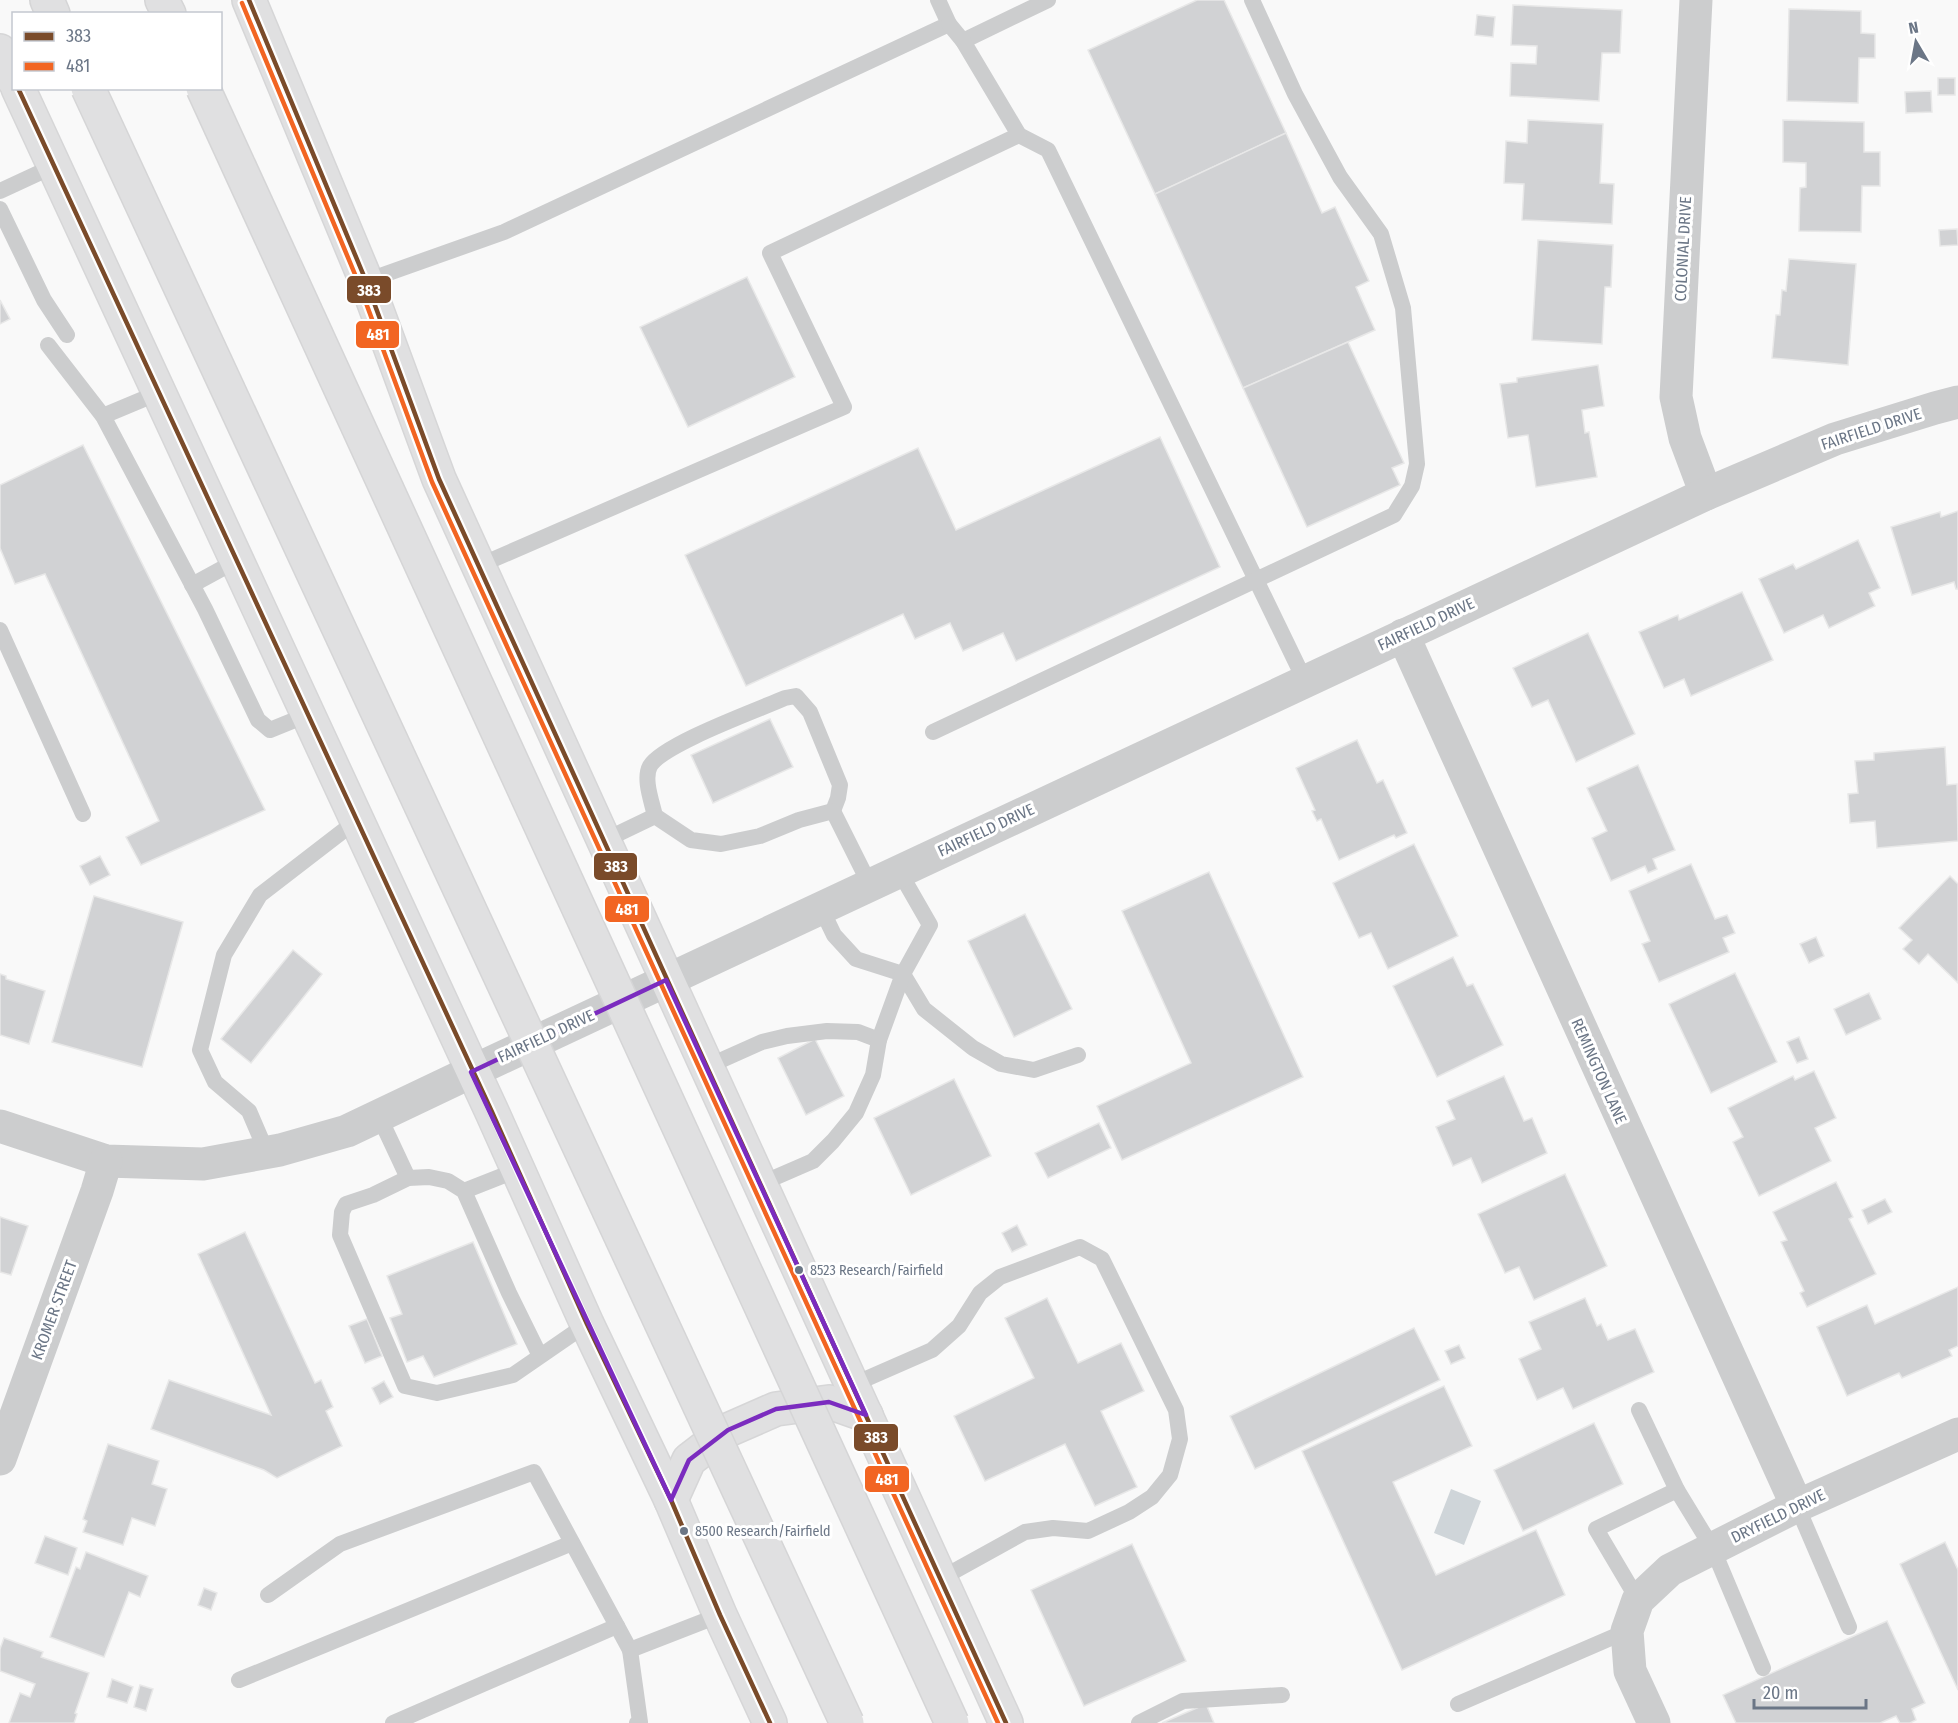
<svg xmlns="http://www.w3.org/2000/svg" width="1958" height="1723" font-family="'Fira Sans Condensed',sans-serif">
<rect width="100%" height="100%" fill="#f9f9f9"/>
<polygon fill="#cfd5d9" points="1451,1489 1481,1501 1464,1545 1434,1533"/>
<g fill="#d1d2d4" stroke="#e8e8e8" stroke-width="1.5">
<polygon points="1197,0 1224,0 1286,133 1155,194 1088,50"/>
<polygon points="1513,5 1622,10 1620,53 1602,53 1599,101 1510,96 1511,63 1536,64 1537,46 1511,45"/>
<polygon points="1789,9 1861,11 1861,33 1875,34 1875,58 1859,58 1858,103 1787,101"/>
<polygon points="1477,15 1495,17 1493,37 1475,35"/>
<rect x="1938" y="78" width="17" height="17"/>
<polygon points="1931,91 1932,112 1906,113 1905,92"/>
<polygon points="1528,120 1603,124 1600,183 1614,184 1612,224 1522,220 1524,184 1504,183 1506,141 1527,143"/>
<polygon points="1783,120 1864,122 1864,152 1880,152 1880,186 1862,186 1861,232 1799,231 1800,188 1806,187 1806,163 1783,162"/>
<polygon points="1286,133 1322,213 1335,207 1369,281 1356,287 1375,330 1243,388 1155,194"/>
<polygon points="1957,229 1958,245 1940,246 1939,230"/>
<polygon points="1538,240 1613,245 1611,287 1605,287 1602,344 1532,340"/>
<polygon points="1789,259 1856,264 1848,365 1772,358 1776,315 1780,315 1782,290 1786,291"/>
<polygon points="747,277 795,377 688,427 640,327"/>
<polygon points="0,300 10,319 0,324"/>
<polygon points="1348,342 1404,463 1392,468 1400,485 1307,527 1243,388"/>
<polygon points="1598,365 1604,406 1582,410 1585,433 1589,432 1597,477 1536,487 1528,435 1508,438 1500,384 1517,382 1517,378"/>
<polygon points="1160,437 1220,567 1016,661 1003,633 963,651 950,623 915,639 903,614 746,686 685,555 918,448 956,530"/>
<polygon points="83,445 265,810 141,865 126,837 159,821 45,574 15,584 0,548 0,485"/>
<polygon points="1958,511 1958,589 1956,589 1954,582 1912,595 1891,527 1940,512 1941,517"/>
<polygon points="1858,540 1880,588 1869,593 1875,606 1829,628 1823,615 1784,633 1759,579 1793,564 1796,569"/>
<polygon points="1742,592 1773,660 1691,696 1684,679 1664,688 1639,632 1678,615 1679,620"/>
<polygon points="1588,633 1635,734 1576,762 1548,700 1532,707 1513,668"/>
<polygon points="770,719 793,767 713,803 691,755"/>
<polygon points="1357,740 1377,783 1383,780 1407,833 1396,838 1394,835 1339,860 1321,819 1317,821 1312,811 1315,810 1296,768"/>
<polygon points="1945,747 1947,785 1957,784 1958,841 1877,848 1875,821 1850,823 1848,794 1858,793 1855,761 1874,760 1874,753"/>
<polygon points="1638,765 1675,850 1653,859 1657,869 1648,873 1645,866 1611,881 1592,838 1607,831 1587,788"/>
<polygon points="1414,844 1458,936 1388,969 1371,933 1359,938 1333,883"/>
<polygon points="100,856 110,875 90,885 80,866"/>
<polygon points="1691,864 1715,919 1727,915 1735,933 1723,938 1729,952 1659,982 1642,944 1650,941 1629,891"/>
<polygon points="1209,872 1303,1077 1122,1160 1097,1106 1191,1063 1122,911"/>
<polygon points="1950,876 1958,884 1958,983 1928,954 1919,964 1903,949 1912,940 1899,928"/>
<polygon points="94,896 183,922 142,1067 52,1042"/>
<polygon points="1025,914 1072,1009 1014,1037 968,941"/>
<polygon points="1816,937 1824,956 1809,963 1800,944"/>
<polygon points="293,950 322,974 251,1063 221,1039"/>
<polygon points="1453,957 1467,986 1473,984 1503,1045 1437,1077 1393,986"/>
<polygon points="1735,973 1777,1062 1711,1093 1669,1004"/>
<polygon points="0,974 6,976 6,979 45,991 29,1044 0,1035"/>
<polygon points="1869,993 1881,1019 1846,1035 1834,1009"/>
<polygon points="1799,1037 1808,1059 1797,1063 1787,1042"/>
<polygon points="815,1039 844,1096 806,1115 778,1058"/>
<polygon points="1814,1071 1836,1118 1815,1128 1831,1161 1759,1196 1733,1142 1743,1137 1728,1108 1793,1076 1795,1080"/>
<polygon points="1504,1076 1524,1121 1532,1118 1547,1153 1482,1183 1471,1158 1453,1166 1436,1127 1455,1119 1447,1101"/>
<polygon points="954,1079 991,1156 911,1195 874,1118"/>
<polygon points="1099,1123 1111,1148 1048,1178 1035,1153"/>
<polygon points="1565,1174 1607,1266 1534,1300 1519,1267 1505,1273 1478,1214"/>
<polygon points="1836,1182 1853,1217 1849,1219 1876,1274 1807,1307 1800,1293 1804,1291 1781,1242 1787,1240 1773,1212"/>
<polygon points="1885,1199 1892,1212 1868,1224 1862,1210"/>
<polygon points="0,1217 28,1226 11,1275 0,1272"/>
<polygon points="1017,1225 1027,1245 1012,1252 1002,1233"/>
<polygon points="245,1232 315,1383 321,1380 333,1407 326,1411 342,1446 277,1478 264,1470 151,1429 169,1380 271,1415 198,1254"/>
<polygon points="473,1242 517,1344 434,1377 423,1356 407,1362 390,1318 402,1314 387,1276"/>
<polygon points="1958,1287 1958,1346 1949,1350 1952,1356 1902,1378 1899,1373 1847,1396 1817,1327 1867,1305 1875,1324"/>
<polygon points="1047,1298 1078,1363 1121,1343 1144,1391 1101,1411 1137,1487 1095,1506 1065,1444 985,1481 954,1416 1034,1378 1005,1318"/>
<polygon points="1585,1298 1597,1326 1601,1324 1608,1340 1635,1329 1654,1372 1573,1409 1563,1388 1537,1400 1519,1359 1541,1349 1529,1322"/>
<polygon points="367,1319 382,1356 365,1363 349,1326"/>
<polygon points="1414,1328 1440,1380 1255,1469 1230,1416"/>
<polygon points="1459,1345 1465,1358 1451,1364 1445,1351"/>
<polygon points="384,1381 393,1397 380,1404 372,1388"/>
<polygon points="1444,1386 1472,1446 1393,1482 1436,1575 1536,1530 1565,1595 1402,1670 1302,1451"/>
<polygon points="1594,1423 1623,1484 1523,1531 1494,1470"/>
<polygon points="108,1444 159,1461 152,1484 167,1489 155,1526 132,1518 123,1545 83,1532 87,1521 83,1519"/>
<polygon points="45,1536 77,1548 68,1575 35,1563"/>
<polygon points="1945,1542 1958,1570 1958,1690 1900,1564"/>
<polygon points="1132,1544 1186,1661 1084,1706 1031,1590"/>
<polygon points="86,1552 148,1576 140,1597 129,1592 104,1657 50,1637 76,1567 80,1569"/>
<polygon points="204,1588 217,1593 211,1610 198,1605"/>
<polygon points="1887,1621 1925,1703 1912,1709 1916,1720 1910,1723 1900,1723 1896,1716 1880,1723 1736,1723 1723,1695"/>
<polygon points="4,1638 43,1652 41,1657 89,1673 75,1713 77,1714 74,1723 9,1723 20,1693 30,1697 35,1684 0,1671 0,1649"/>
<polygon points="112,1679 133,1687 127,1703 107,1697"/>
<polygon points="140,1685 153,1689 146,1711 134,1707"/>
<polygon points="1206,1704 1214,1723 1162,1723"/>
</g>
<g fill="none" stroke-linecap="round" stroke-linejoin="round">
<g stroke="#d6d6d7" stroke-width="36">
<g id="secondary">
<polyline points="249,0 366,281 439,479 1006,1723"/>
<polyline points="0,51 14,80"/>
<polyline points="18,88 492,1112 587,1324 671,1500 720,1615 770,1723"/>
<polyline points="671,1500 689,1460 728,1430 776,1409 829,1402 866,1415"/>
</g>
</g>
<g stroke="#d5d5d6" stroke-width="36">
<g id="motorway">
<polyline points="47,0 53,14"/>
<polyline points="162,0 169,14"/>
</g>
</g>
<g stroke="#cccdce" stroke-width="16">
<polyline points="963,41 1048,0"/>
<polyline points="1019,135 1048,150 1305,681"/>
<polyline points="0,191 54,166"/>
<polyline points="0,209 44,300 67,335"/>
<polyline points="366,281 504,232 949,24 938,0"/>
<polyline points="48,345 103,416 205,609 258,720 270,730 307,715"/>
<polyline points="103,416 158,393"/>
<polyline points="478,566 844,407 770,253 1019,135 963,41 949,24"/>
<polyline points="192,585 236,561"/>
<polyline points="0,630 83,814"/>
<polyline points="933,732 1394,515 1412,486 1417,464 1403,308 1381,234 1340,177 1295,94 1252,0"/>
<path d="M655,816C652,802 643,779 650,766C663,744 758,710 785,698L796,696L810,712L840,785L838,798L833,811"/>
<polyline points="603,841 655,816 691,840 721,844 760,836 799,820 833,811 870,885"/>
<polyline points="821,908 834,935 856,959 903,974 924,1009 973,1048 1001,1064 1034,1070 1078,1055"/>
<polyline points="706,1067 762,1042 787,1036 827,1031 858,1032 879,1040"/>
<polyline points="379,1116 408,1178"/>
<polyline points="267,1153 249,1111 215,1082 200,1050 224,955 260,895 356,821"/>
<polyline points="760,1184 813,1161 833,1141 856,1113 873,1075 879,1040 903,974 930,925 899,871"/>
<polyline points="464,1191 517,1170"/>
<polyline points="540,1356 509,1293 464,1191 448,1181 429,1177 408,1178 373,1195 346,1204 342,1212 340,1235 405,1386 437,1393 513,1375 587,1324"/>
<polyline points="852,1385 932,1350 959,1326 980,1293 1000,1277 1080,1247 1102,1259 1176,1410 1180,1439 1170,1475 1152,1497 1129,1512 1088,1531 1053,1528 1025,1532 940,1579"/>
<polyline points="1677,1490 1713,1549 1763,1668"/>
<polyline points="1797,1506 1849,1627"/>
<polyline points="268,1595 340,1544 534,1472 630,1650 720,1615"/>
<polyline points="1638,1600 1596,1529 1677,1490 1639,1410"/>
<polyline points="630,1650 640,1722 637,1723"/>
<polyline points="239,1680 572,1543"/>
<polyline points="1458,1704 1627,1631"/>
<polyline points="393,1723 617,1626"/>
<polyline points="1139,1723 1183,1701 1282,1695"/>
</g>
<g stroke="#cccdce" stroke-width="33">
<polyline points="1696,0 1676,397 1685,438 1706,494"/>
<polyline points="1403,635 1797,1506"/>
<polyline points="0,1126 106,1161 203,1164 280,1150 347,1131 471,1072"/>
<polyline points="0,1459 97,1191 106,1161"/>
<polyline points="1654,1723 1630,1671 1627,1631 1638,1600 1670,1570 1797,1506 1958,1434"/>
</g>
<polyline stroke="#cccdce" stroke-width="33" points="471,1072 1706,494 1835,439 1935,408 1958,402"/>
<use href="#secondary" stroke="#e0e0e1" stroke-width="33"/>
<use href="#motorway" stroke="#e0e0e1" stroke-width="33"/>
<g stroke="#d5d5d6" stroke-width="36" stroke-linecap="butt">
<g id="motorway-bridge">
<polyline points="88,88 847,1723"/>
<polyline points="203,88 952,1723"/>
</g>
</g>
<use href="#motorway-bridge" stroke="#e0e0e1" stroke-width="33"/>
<g stroke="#fff" stroke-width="9">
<g id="bus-1">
<polyline points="249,0 366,281 439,479 1006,1723"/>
<polyline points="18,88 492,1112 587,1324 671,1500 720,1615 770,1723"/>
</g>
</g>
<g stroke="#fff" stroke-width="9">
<polyline id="bus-2" points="242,3 359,284 432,482 998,1723"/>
</g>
<use href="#bus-1" stroke="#7a4b2a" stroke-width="4.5"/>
<use href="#bus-2" stroke="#f26522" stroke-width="4.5"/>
</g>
<path fill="none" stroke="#7b2cbf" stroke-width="4.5" stroke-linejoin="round" d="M666,980L866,1415L829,1402L776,1409L728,1430L689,1460L671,1500L471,1072Z"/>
<g fill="#6b7686" stroke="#fff" stroke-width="2">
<circle cx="799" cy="1270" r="5"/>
<circle cx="684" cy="1531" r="5"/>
</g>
<g text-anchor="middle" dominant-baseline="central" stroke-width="6" stroke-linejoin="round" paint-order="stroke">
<g font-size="14" fill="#6b7686" stroke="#fff" text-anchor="start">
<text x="810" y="1270">8523 Research/Fairfield</text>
<text x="695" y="1531">8500 Research/Fairfield</text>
</g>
<g font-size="16" fill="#6b7686" stroke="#fff">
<text transform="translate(1683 249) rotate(-87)">COLONIAL DRIVE</text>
<text transform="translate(1871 429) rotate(-18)">FAIRFIELD DRIVE</text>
<text transform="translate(1426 624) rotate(-25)">FAIRFIELD DRIVE</text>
<text transform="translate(986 830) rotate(-25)">FAIRFIELD DRIVE</text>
<text transform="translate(546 1036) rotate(-25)">FAIRFIELD DRIVE</text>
<text transform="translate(1599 1071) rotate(66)">REMINGTON LANE</text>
<text transform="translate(54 1310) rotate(-70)">KROMER STREET</text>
<text transform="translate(1778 1516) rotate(-26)">DRYFIELD DRIVE</text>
</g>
</g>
<g stroke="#fff" stroke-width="2">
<rect x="346" y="275" width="46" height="29" rx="6" fill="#7a4b2a"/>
<rect x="355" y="320" width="45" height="29" rx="6" fill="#f26522"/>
<rect x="593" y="852" width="45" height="29" rx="6" fill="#7a4b2a"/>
<rect x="604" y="895" width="46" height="28" rx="6" fill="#f26522"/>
<rect x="853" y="1423" width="46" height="29" rx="6" fill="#7a4b2a"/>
<rect x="864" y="1465" width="46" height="28" rx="6" fill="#f26522"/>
</g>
<g font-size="16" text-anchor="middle" font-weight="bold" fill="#fff">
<text x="369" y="296">383</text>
<text x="378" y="340">481</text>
<text x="616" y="872">383</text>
<text x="627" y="915">481</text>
<text x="876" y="1443">383</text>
<text x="887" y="1485">481</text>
</g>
<rect x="12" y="12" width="210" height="78" fill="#ffffff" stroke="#c4c8cf" stroke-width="1.5"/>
<rect x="24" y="32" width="30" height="9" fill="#7a4b2a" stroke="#c4c8cf" stroke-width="1.5"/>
<text x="66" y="42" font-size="18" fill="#6b7686">383</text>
<rect x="24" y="62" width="30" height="9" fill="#f26522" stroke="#c4c8cf" stroke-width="1.5"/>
<text x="66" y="72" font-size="18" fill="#6b7686">481</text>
<g transform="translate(1916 42) rotate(350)" stroke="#ffffff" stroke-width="4.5" paint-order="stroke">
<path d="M0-4.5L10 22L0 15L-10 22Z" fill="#6b7686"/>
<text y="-9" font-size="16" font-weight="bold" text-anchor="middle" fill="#6b7686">N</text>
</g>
<path d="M1754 1699v9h112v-9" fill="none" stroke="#6b7686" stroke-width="3"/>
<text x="1763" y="1699" font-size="18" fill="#6b7686" stroke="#ffffff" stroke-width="4.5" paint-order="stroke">20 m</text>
</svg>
